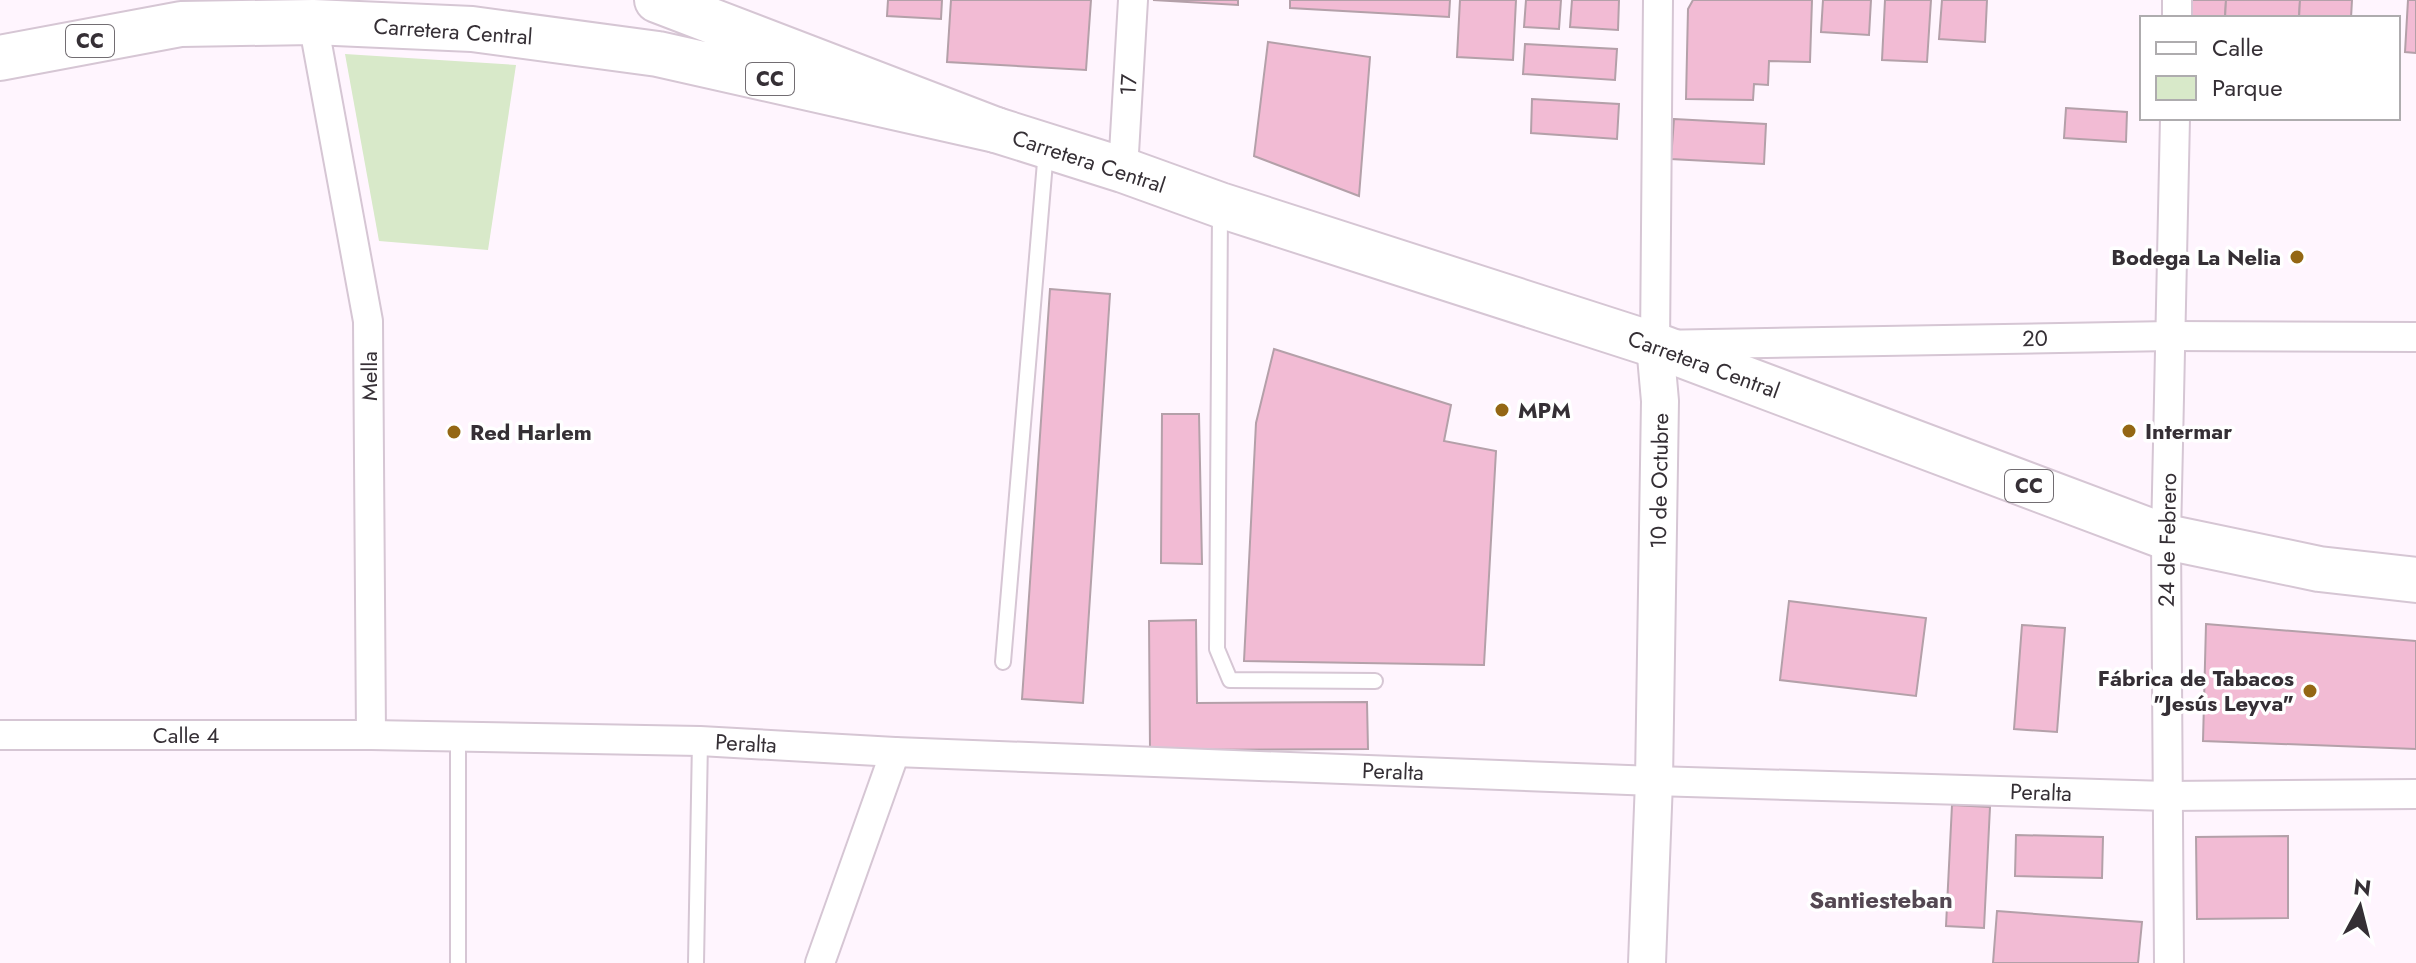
<svg xmlns="http://www.w3.org/2000/svg" width="2416" height="963" font-family="Jost,sans-serif">
<rect width="100%" height="100%" fill="#fff5fe"/>
<polygon fill="#d8e9c9" points="345,54 516,65 488,250 379,241"/>
<g fill="#f2bbd4" stroke="#b4a0a9" stroke-width="2">
<polygon points="888,0 942,0 941,19 887,16"/>
<polygon points="951,0 1091,0 1086,70 947,62"/>
<polygon points="1153,0 1238,0 1238,5"/>
<polygon points="1290,0 1450,0 1449,17 1290,8"/>
<polygon points="1460,0 1516,0 1513,60 1457,57"/>
<polygon points="1526,0 1561,0 1559,29 1524,27"/>
<polygon points="1572,0 1619,0 1618,30 1570,27"/>
<polygon points="1693,0 1812,0 1810,62 1769,61 1768,85 1754,84 1753,100 1686,99 1688,9"/>
<polygon points="1823,0 1871,0 1869,35 1821,32"/>
<polygon points="1885,0 1931,0 1927,62 1882,60"/>
<polygon points="1942,0 1987,0 1985,42 1939,39"/>
<polygon points="2189,0 2226,0 2225,18 2188,18"/>
<polygon points="2226,0 2300,0 2299,18 2225,18"/>
<polygon points="2300,0 2352,0 2351,18 2299,18"/>
<polygon points="2408,0 2416,0 2416,53 2405,52"/>
<polygon points="1268,42 1370,57 1359,196 1254,156"/>
<polygon points="1525,44 1617,49 1615,80 1523,74"/>
<polygon points="1532,99 1619,104 1617,139 1531,133"/>
<polygon points="2066,108 2127,112 2126,142 2064,138"/>
<polygon points="1674,119 1766,124 1764,164 1671,159"/>
<polygon points="1050,289 1110,294 1083,703 1022,699"/>
<polygon points="1274,349 1451,405 1444,441 1496,451 1484,665 1244,661 1256,423"/>
<polygon points="1162,414 1199,414 1202,564 1161,563"/>
<polygon points="1789,601 1926,618 1916,696 1780,680"/>
<polygon points="1196,620 1197,703 1367,702 1368,749 1150,750 1149,621"/>
<polygon points="2206,624 2416,641 2416,749 2203,741"/>
<polygon points="2022,625 2065,628 2057,732 2014,729"/>
<polygon points="1952,805 1990,807 1984,928 1946,926"/>
<polygon points="2016,835 2103,837 2102,878 2015,876"/>
<polygon points="2288,836 2288,918 2197,919 2196,837"/>
<polygon points="1997,911 2142,922 2138,963 1993,963"/>
</g>
<g fill="none" stroke-linecap="round" stroke-linejoin="round">
<g stroke="#d6c6d4" stroke-width="18">
<g id="service">
<polyline points="1220,212 1217,649 1230,680 1375,681"/>
<polyline points="1003,662 1046,150"/>
<polyline points="458,736 458,963"/>
<polyline points="696,963 700,741"/>
</g>
</g>
<g stroke="#d6c6d4" stroke-width="32">
<g id="minor">
<polyline points="1658,0 1655,345 2171,336 2416,337"/>
<polyline points="2177,18 2177,0"/>
<polyline points="313,22 368,321 371,735"/>
<polyline points="1123,170 1133,0"/>
<polyline points="0,735 371,735 700,741 895,752 1654,781 2167,796 2416,794"/>
<polyline points="820,963 895,752"/>
<polyline points="2169,963 2166,537 2175,118"/>
</g>
</g>
<g stroke="#d6c6d4" stroke-width="40">
<polyline id="tertiary" points="1647,963 1654,781 1660,401 1655,345"/>
</g>
<g stroke="#d6c6d4" stroke-width="48">
<g id="primary">
<polyline points="0,58 181,24 313,22 472,29 658,54 996,130 657,0"/>
<polyline points="996,130 1123,170 1220,205 1655,345 2166,537 2319,569 2416,580"/>
</g>
</g>
<use href="#service" stroke="#fff" stroke-width="14"/>
<use href="#minor" stroke="#fff" stroke-width="28"/>
<use href="#tertiary" stroke="#fff" stroke-width="36"/>
<use href="#primary" stroke="#fff" stroke-width="44"/>
</g>
<g fill="#946714" stroke="#fff" stroke-width="3">
<circle cx="2297" cy="257" r="8"/>
<circle cx="1502" cy="410" r="8"/>
<circle cx="2129" cy="431" r="8"/>
<circle cx="454" cy="432" r="8"/>
<circle cx="2310" cy="691" r="8"/>
</g>
<g text-anchor="middle" dominant-baseline="central" stroke-width="7" stroke-linejoin="round" paint-order="stroke">
<g fill="#fff" stroke="#726d72" stroke-width="2">
<rect x="66" y="25" width="48" height="32" rx="6"/>
<rect x="746" y="63" width="48" height="32" rx="6"/>
<rect x="2005" y="470" width="48" height="32" rx="6"/>
</g>
<g font-size="20" font-weight="bold" fill="#352f35">
<text x="90" y="41">CC</text>
<text x="770" y="79">CC</text>
<text x="2029" y="486">CC</text>
</g>
<g font-size="22" fill="#352f35" stroke="#fff">
<text transform="translate(453 31) rotate(4)">Carretera Central</text>
<text transform="translate(1128 85) rotate(-86)">17</text>
<text transform="translate(1089 161) rotate(18)">Carretera Central</text>
<text transform="translate(2035 338) rotate(-1)">20</text>
<text transform="translate(1704 364) rotate(20)">Carretera Central</text>
<text transform="translate(369 376) rotate(-90)">Mella</text>
<text transform="translate(1659 481) rotate(-89)">10 de Octubre</text>
<text transform="translate(2167 540) rotate(-89)">24 de Febrero</text>
<text x="186" y="735">Calle 4</text>
<text transform="translate(746 743) rotate(3)">Peralta</text>
<text transform="translate(1393 771) rotate(2)">Peralta</text>
<text transform="translate(2041 792) rotate(2)">Peralta</text>
</g>
<g font-size="22" font-weight="bold" fill="#352f35" stroke="#fff" text-anchor="start">
<text x="2281" y="257" text-anchor="end">Bodega La Nelia</text>
<text x="1518" y="410">MPM</text>
<text x="2145" y="431">Intermar</text>
<text x="470" y="432">Red Harlem</text>
<text x="2294" y="678" text-anchor="end">Fábrica de Tabacos<tspan x="2294" dy="25">"Jesús Leyva"</tspan></text>
</g>
<g font-size="24" font-weight="bold" fill="#544752" stroke="#fff">
<text x="1881" y="899">Santiesteban</text>
</g>
</g>
<rect x="2140" y="16" width="260" height="104" fill="#ffffff" stroke="#aeacae" stroke-width="2"/>
<rect x="2156" y="42" width="40" height="12" fill="#ffffff" stroke="#aeacae" stroke-width="2"/>
<text x="2212" y="56" font-size="24" fill="#352f35">Calle</text>
<rect x="2156" y="76" width="40" height="24" fill="#d8e9c9" stroke="#aeacae" stroke-width="2"/>
<text x="2212" y="96" font-size="24" fill="#352f35">Parque</text>
<g transform="translate(2360 907) rotate(7)" stroke="#ffffff" stroke-width="6" paint-order="stroke">
<path d="M0-6L14 30L0 20L-14 30Z" fill="#352f35"/>
<text y="-12" font-size="22" font-weight="bold" text-anchor="middle" fill="#352f35">N</text>
</g>
</svg>
